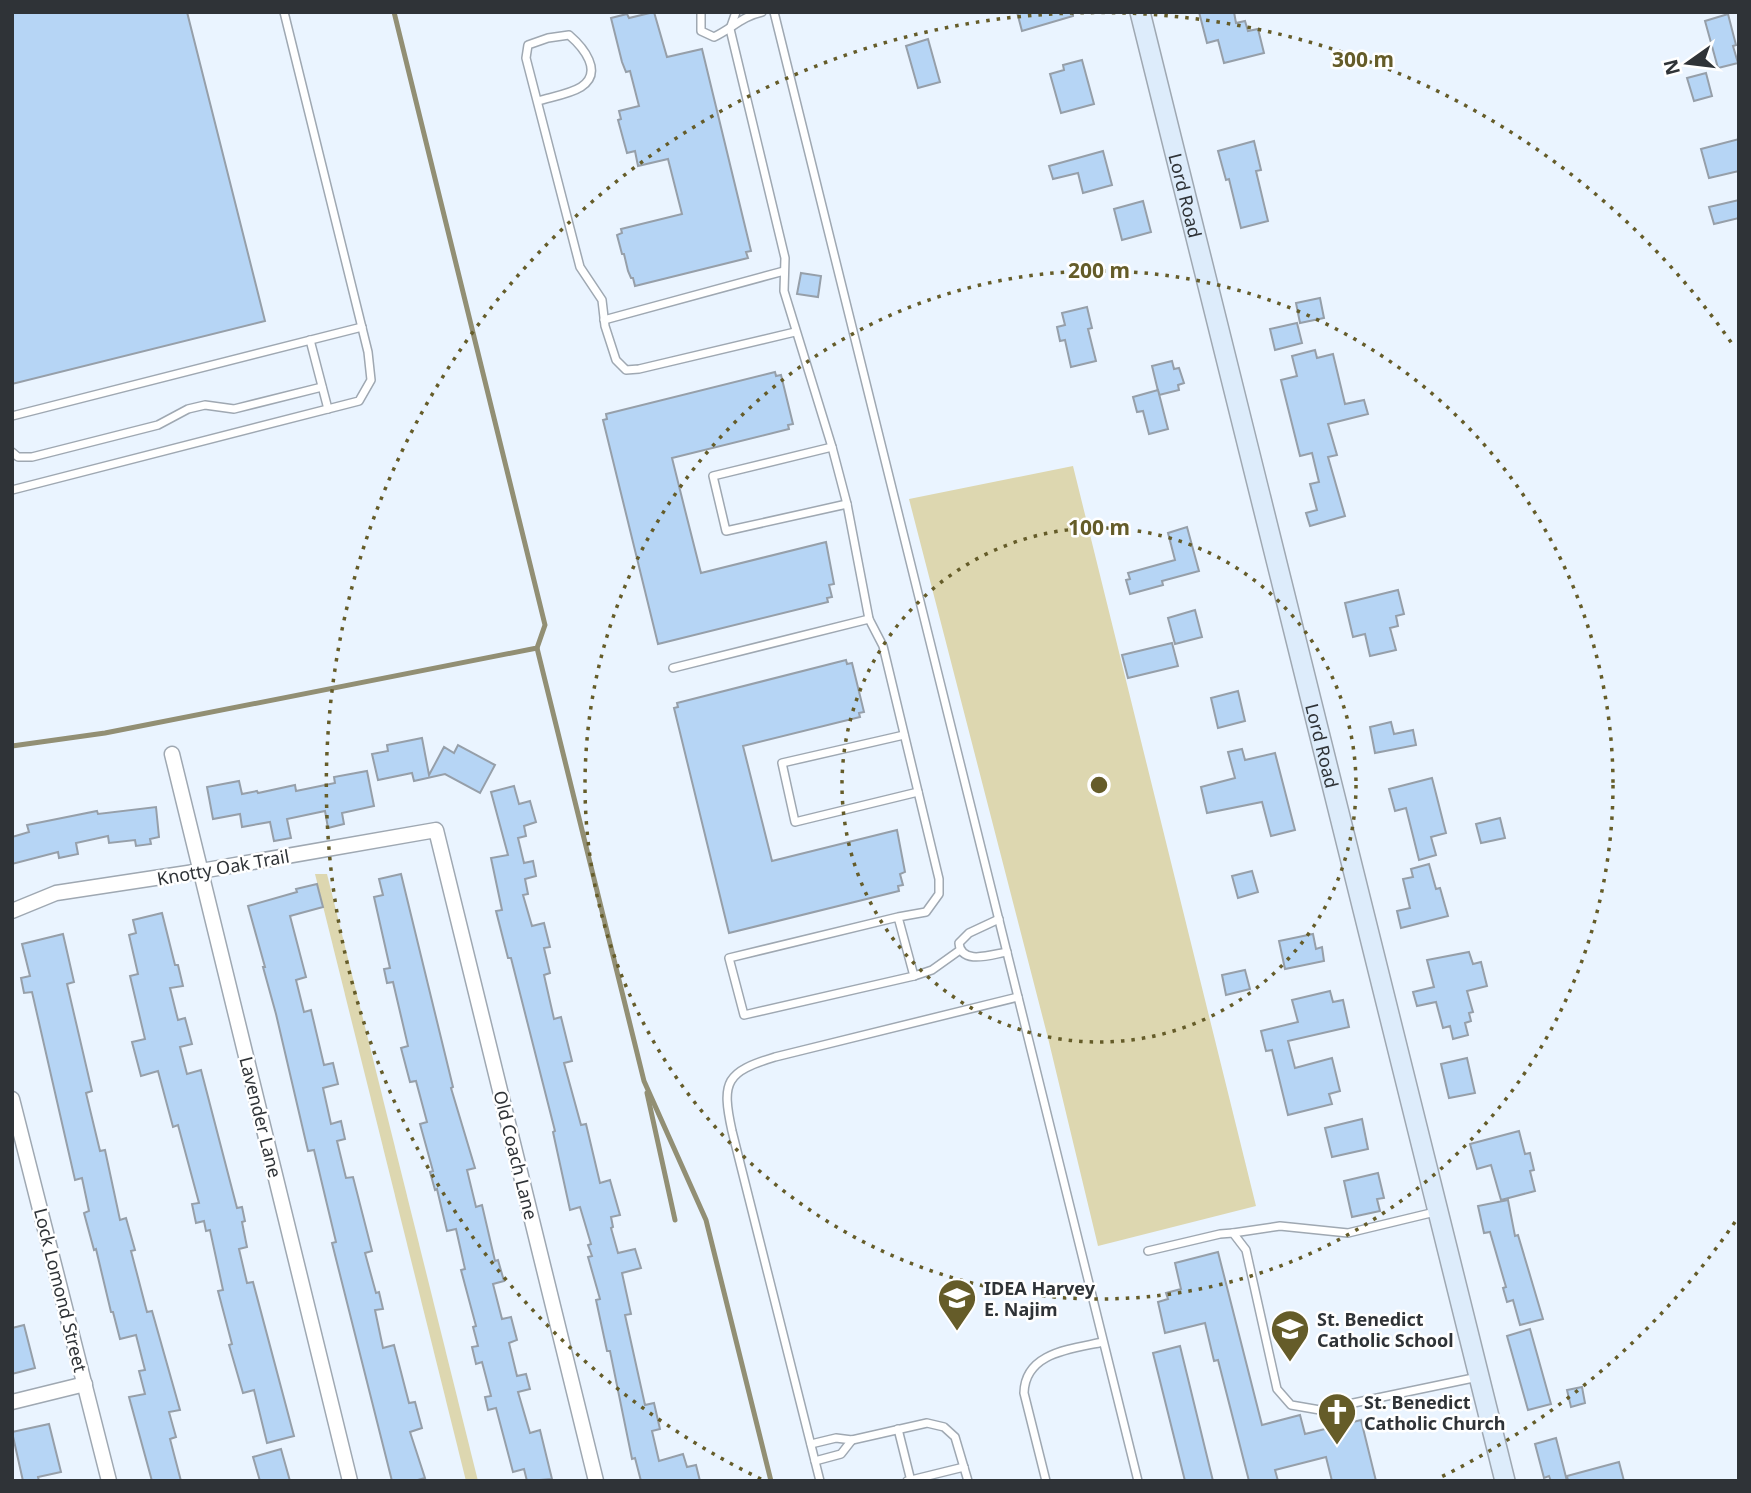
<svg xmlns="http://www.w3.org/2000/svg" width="1751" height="1493" font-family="'Noto Sans',sans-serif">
<rect width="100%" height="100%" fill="#eaf4ff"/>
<g fill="#ddd7b0">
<polygon points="1073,466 1256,1206 1098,1246 1048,1038 909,499"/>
<polygon points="315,874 327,874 478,1481 466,1481"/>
</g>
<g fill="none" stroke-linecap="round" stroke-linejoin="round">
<g stroke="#928f74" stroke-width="5">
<polyline points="537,648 644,1081 706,1220 771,1481"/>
<polyline points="12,746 105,733 537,648 545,625 394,12"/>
<polyline points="647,1093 675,1220"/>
</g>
</g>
<g fill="#b6d5f5" stroke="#969fa9" stroke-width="2">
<polygon points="12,12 187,12 265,321 12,384"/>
<polygon points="654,12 667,57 702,49 751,251 746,252 748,258 635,286 633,278 631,278 628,271 624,254 622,254 617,235 622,233 621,229 682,214 668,159 638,166 635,151 627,153 618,120 621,119 619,111 639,106 630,71 626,72 622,62 611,18 627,14 629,18"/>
<polygon points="1017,12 1073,12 1073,16 1022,31"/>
<polygon points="1199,12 1234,12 1236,23 1245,21 1248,31 1258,29 1264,53 1224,63 1218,40 1207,43"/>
<polygon points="1728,14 1736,45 1733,46 1738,63 1718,68 1705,21"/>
<polygon points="928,39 940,82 918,88 906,46"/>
<polygon points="1082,60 1094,104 1061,113 1050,74 1064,70 1063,65"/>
<polygon points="1706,73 1712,96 1694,101 1687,78"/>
<polygon points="1739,139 1739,171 1709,178 1701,149"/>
<polygon points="1254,141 1261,170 1256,171 1268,221 1241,228 1229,179 1226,180 1218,151"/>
<polygon points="1103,151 1112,185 1083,193 1078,173 1053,179 1049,166"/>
<polygon points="1739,200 1739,218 1714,224 1709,207"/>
<polygon points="1143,201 1151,232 1122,240 1114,209"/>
<polygon points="801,273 821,276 818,297 797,294"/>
<polygon points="1320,298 1324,318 1300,323 1296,303"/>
<polygon points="1087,307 1092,328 1088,329 1096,361 1071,367 1065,340 1060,341 1057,327 1065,325 1062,313"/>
<polygon points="1297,323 1302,343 1275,350 1270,329"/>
<polygon points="1315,350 1317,358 1333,354 1345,404 1364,400 1368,414 1328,424 1337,455 1328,457 1345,516 1310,526 1306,513 1317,510 1310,484 1319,482 1312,453 1300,456 1281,380 1297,376 1292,356"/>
<polygon points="1172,361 1174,369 1179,368 1184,383 1178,385 1179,390 1159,395 1152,366"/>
<polygon points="775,372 776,376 781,375 793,424 788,425 789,429 672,458 685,510 701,573 826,542 834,584 829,585 832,597 827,598 828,602 658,644 603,420 607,419 606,414"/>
<polygon points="1158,390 1168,429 1149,434 1143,411 1137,412 1133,397"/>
<polygon points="1187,527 1199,571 1162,581 1163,585 1130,594 1126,580 1130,579 1128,573 1175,560 1168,533"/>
<polygon points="1398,590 1404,614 1396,616 1398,626 1390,628 1396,650 1370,656 1365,634 1353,637 1345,603"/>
<polygon points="1195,610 1202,637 1175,644 1168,618"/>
<polygon points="1172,643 1178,666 1128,678 1122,655"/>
<polygon points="846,660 847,664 852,663 864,712 859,713 860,717 743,746 772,861 897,830 905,872 900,874 903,885 898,886 899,891 729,933 674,708 678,707 677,703"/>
<polygon points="1238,691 1245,721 1218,728 1211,698"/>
<polygon points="1391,722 1394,734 1413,730 1416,745 1375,753 1370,727"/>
<polygon points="422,738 429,775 444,747 454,753 458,745 495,765 480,793 445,774 414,781 412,773 378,780 372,754 388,751 387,745"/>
<polygon points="1242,749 1245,760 1275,753 1295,830 1271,836 1262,802 1207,813 1201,787 1235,778 1228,752"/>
<polygon points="367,771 374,806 342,813 344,824 328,828 325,811 287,819 291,838 274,841 270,822 242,827 240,814 213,819 207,787 239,781 242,794 257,791 258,793 295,785 296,791 335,783 334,777"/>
<polygon points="1432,778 1446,833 1431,837 1436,855 1419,860 1406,808 1395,811 1389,789"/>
<polygon points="514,786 519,804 530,801 536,822 524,826 526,836 518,838 524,863 533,861 536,876 525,879 528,894 523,895 532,926 544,923 550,947 544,948 550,973 544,975 554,1019 561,1017 572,1061 564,1063 581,1125 586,1124 600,1183 610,1180 620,1215 611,1217 613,1227 611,1228 618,1253 635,1249 641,1268 622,1273 631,1314 625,1315 645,1405 654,1403 660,1429 652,1431 659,1461 683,1454 687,1467 696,1465 700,1481 641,1481 635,1458 632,1459 610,1351 607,1351 596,1300 600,1299 588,1257 592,1256 588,1245 591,1244 580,1207 570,1210 553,1132 555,1131 511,958 508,958 496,911 502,910 491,858 508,855 491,792"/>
<polygon points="156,807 159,837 150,839 151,844 136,846 135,840 109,843 108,836 76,843 78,854 59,858 58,852 12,864 12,837 29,832 27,825 97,811 98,814"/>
<polygon points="1500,818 1505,838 1481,843 1476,824"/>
<polygon points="1429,864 1436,889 1440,888 1448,916 1401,928 1397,911 1410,908 1403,879 1413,877 1411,869"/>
<polygon points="1252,871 1258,892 1238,898 1232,876"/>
<polygon points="401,874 453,1087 451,1088 475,1168 467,1170 476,1207 482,1205 495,1261 498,1260 504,1281 493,1284 502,1319 511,1317 517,1340 509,1343 517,1376 526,1374 530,1389 518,1392 530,1433 540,1430 552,1479 527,1481 524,1469 513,1472 496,1408 488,1410 485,1397 491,1396 482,1362 476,1364 472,1347 478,1346 473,1327 476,1326 461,1270 465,1269 456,1229 447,1231 437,1189 435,1190 430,1172 433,1171 420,1124 427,1122 416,1081 410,1082 401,1048 408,1046 393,982 387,983 384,969 390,968 374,897 383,895 379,879"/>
<polygon points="317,884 323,907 290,916 306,977 296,980 304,1012 311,1010 324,1065 333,1063 338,1084 323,1088 331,1124 341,1121 345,1139 337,1141 346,1178 353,1177 372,1251 365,1253 376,1293 379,1292 383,1309 375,1310 383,1348 394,1345 409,1403 415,1402 422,1428 410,1432 425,1478 414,1481 392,1481 332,1243 336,1242 314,1150 308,1151 276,1014 263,967 265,967 248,906 297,892 296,889"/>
<polygon points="162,913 175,965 178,965 183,986 170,988 178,1020 185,1018 192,1044 180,1047 187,1074 201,1070 237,1208 242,1207 245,1221 242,1222 247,1247 239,1249 247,1283 253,1282 294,1436 267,1443 254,1390 243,1393 229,1345 232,1344 218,1291 223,1290 210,1230 206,1231 204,1221 196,1223 192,1204 199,1203 178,1125 173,1127 158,1071 141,1076 132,1042 145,1039 130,976 138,974 129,935 136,933 133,920"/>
<polygon points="63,934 74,982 67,984 92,1091 86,1093 100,1151 105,1150 120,1220 126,1218 135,1250 131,1251 147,1312 152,1311 180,1410 169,1412 176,1437 170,1439 181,1481 152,1481 129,1397 145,1394 139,1371 145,1370 136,1335 120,1339 113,1312 111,1312 96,1249 94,1250 84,1213 89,1211 82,1178 75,1180 32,992 24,993 21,978 30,976 22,944"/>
<polygon points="1313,934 1316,949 1322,947 1324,961 1285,969 1279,941"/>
<polygon points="1469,952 1473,964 1481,962 1487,986 1467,991 1473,1012 1469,1013 1471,1021 1465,1023 1468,1035 1453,1039 1450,1026 1443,1028 1436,1002 1417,1006 1413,992 1434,987 1427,960"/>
<polygon points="1245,970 1250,989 1226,995 1222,975"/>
<polygon points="1330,991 1333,1002 1343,1000 1349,1027 1288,1041 1295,1068 1332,1058 1340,1091 1329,1094 1332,1104 1288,1115 1272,1050 1266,1051 1261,1031 1298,1022 1292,1000"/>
<polygon points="1467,1058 1475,1093 1449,1098 1441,1064"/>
<polygon points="1362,1119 1368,1149 1332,1157 1325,1128"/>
<polygon points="1519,1131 1525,1154 1530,1153 1534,1170 1530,1171 1535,1191 1501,1200 1491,1165 1477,1169 1470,1144"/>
<polygon points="1378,1173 1384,1198 1377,1199 1380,1211 1352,1217 1344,1181"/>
<polygon points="1508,1200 1515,1236 1518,1235 1543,1319 1520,1325 1513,1300 1507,1302 1503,1288 1506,1287 1490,1232 1484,1233 1478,1206"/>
<polygon points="1218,1252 1262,1425 1300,1415 1305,1434 1361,1420 1376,1481 1332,1481 1326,1457 1275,1470 1278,1481 1249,1481 1218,1360 1214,1361 1205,1323 1165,1333 1158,1302 1168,1299 1166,1293 1181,1289 1175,1263"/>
<polygon points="24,1325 35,1368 12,1374 12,1328"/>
<polygon points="1530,1329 1551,1404 1528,1410 1507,1336"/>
<polygon points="1180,1346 1213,1481 1185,1481 1153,1353"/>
<polygon points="1582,1387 1585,1403 1571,1407 1567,1390"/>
<polygon points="49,1424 61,1472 38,1477 39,1481 23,1481 12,1432"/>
<polygon points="1556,1438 1567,1481 1551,1481 1549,1476 1544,1478 1535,1444"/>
<polygon points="281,1449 290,1481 260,1481 253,1457"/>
<polygon points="1619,1462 1624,1481 1568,1481 1567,1476"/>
</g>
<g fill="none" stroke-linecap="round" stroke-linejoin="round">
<g stroke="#9fa8b2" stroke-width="10">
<g id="lane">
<path d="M701,12V31L714,37C731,29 743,16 762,12"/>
<polyline points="736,12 730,29 785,258 784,291 832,447 847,504 869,619 883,646 939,879 939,894 926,912 898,917 729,958 744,1015 914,976 898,917"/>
<polyline points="774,12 1018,997"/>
<path d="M538,101C551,97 570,94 581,87C604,72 583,47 569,35L548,38L528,45L526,58L580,267L602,300L605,326L616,360L626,370L639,369L795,332"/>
<polyline points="604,320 784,271"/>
<polyline points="310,340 328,409"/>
<polyline points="12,416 362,327"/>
<polyline points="832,447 713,476 726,531 847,504"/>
<polyline points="12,452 18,457 32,457 158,425 188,409 205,405 234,409 322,387"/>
<polyline points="12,490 359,401 371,380 368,352 284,12"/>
<polyline points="673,668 869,619"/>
<polyline points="904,735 782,763 795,822 918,792"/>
<path d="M999,919L969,933L959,943C961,966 993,954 1007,952"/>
<polyline points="914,976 932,970 960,950"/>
<polyline points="1233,1233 1280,1226 1348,1233 1435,1212"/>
<polyline points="1148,1251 1220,1234 1233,1233 1246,1250 1277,1389 1291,1405 1320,1410 1478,1377"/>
<polyline points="898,1429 911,1481"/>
<polyline points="811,1444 836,1438 852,1440 927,1423 944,1427 955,1437 968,1481"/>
<polyline points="815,1461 841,1454 852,1440"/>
<path d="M820,1481L732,1131C721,1081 726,1072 775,1057L1018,997L1138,1481"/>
<polyline points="907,1481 964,1467"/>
<path d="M1046,1481L1024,1393C1025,1352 1072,1349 1103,1342"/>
</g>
</g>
<g stroke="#9fa8b2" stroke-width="17">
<g id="street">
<polyline points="172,754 350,1481"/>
<polyline points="12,911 56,893 201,871 436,830 596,1481"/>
<polyline points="12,1099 109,1481"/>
<polyline points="12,1402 85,1384"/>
</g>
</g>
<g stroke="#9fa8b2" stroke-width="22">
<g id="secondary">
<path id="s1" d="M1140,12L1505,1481"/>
</g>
</g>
<use href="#lane" stroke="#fff" stroke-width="7"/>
<use href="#street" stroke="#fff" stroke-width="14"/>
<use href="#secondary" stroke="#ddecfb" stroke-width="19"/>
</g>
<g fill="none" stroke="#655c29" stroke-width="3.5" stroke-dasharray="3.5 7">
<circle cx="1099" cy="785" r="257"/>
<circle cx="1099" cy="785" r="514"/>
<path d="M1735 1222A772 772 0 0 1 1437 1479M761 1479A772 772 0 1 1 1735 348"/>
</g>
<defs>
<g id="school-pin" transform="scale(2.0125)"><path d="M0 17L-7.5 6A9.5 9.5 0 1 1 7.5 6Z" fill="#655c29" stroke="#fff"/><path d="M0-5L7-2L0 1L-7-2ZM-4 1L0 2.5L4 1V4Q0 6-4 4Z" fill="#fff"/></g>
<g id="church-pin" transform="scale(2.0125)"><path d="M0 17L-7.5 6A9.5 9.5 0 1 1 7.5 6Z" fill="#655c29" stroke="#fff"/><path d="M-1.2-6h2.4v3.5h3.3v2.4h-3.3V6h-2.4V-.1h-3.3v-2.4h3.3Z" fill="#fff"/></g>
</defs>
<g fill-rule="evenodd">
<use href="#school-pin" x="957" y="1298"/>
<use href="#school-pin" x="1290" y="1329"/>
<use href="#church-pin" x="1337" y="1412"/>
</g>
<g text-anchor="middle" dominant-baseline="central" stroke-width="5" stroke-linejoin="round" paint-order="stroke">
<g font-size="18" fill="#2f3337" stroke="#fff">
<text stroke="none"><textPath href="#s1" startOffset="189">Lord Road</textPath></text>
<text stroke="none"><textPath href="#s1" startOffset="756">Lord Road</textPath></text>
<text transform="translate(223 867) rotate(-10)">Knotty Oak Trail</text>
<text transform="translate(261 1117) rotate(76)">Lavender Lane</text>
<text transform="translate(516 1155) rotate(76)">Old Coach Lane</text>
<text transform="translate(61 1290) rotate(76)">Lock Lomond Street</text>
</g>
<g font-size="18" font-weight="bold" fill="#2f3337" stroke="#fff" text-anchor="start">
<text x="984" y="1288">IDEA Harvey<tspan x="984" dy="21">E. Najim</tspan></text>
<text x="1317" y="1319">St. Benedict<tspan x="1317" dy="21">Catholic School</tspan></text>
<text x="1364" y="1402">St. Benedict<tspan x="1364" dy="21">Catholic Church</tspan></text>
</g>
</g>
<circle cx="1099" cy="785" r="10" fill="#655c29" stroke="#fff" stroke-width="3.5"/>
<g font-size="21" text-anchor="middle" font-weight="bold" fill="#655c29" stroke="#fff" stroke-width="5" stroke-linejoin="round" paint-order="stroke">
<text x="1363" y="67">300 m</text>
<text x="1099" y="278">200 m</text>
<text x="1099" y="535">100 m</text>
</g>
<rect width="1751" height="1493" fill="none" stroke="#2f3337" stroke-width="28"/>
<g transform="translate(1688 63) rotate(256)" stroke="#ffffff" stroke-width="5" paint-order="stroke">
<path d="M0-5L12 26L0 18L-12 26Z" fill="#2f3337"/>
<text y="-10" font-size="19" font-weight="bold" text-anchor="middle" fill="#2f3337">N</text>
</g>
</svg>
